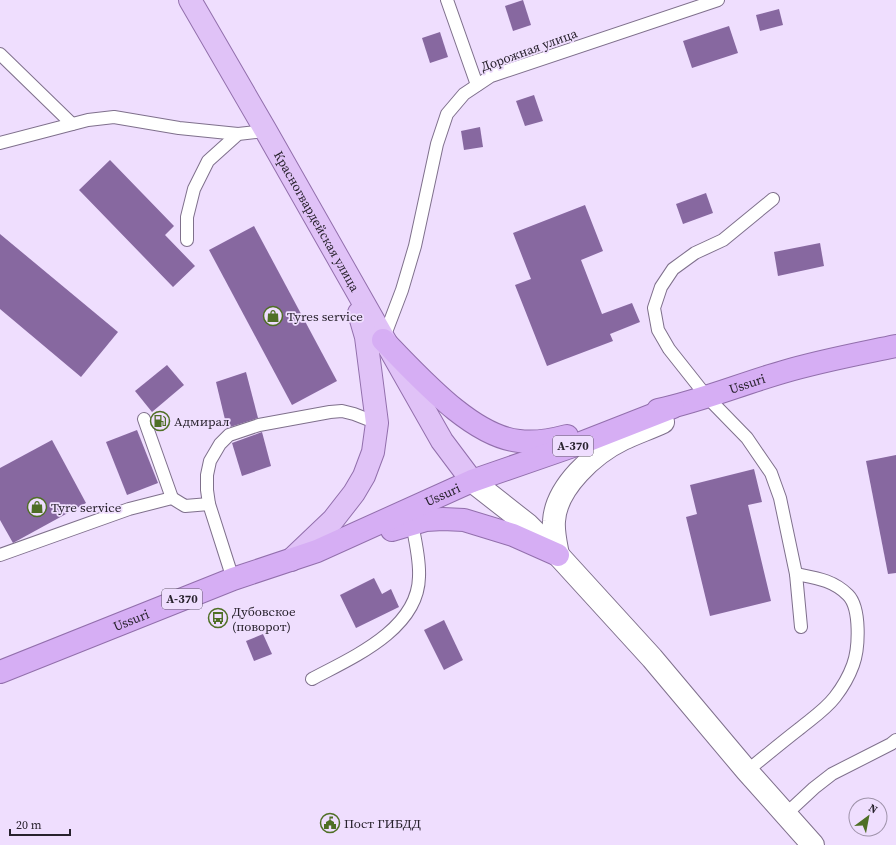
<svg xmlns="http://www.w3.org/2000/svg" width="896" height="845" font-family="'Source Serif 4',serif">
<rect width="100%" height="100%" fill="#efdefe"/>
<g fill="#8768a0">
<polygon points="523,0 531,25 513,31 505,6"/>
<polygon points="779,9 783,25 760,31 756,15"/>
<polygon points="729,26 738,53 692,68 683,41"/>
<polygon points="440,32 448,57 430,63 422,38"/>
<polygon points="534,95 543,121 525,126 516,101"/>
<polygon points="480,127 483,147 464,150 461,131"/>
<polygon points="110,160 174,226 165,235 195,266 173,287 79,190"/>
<polygon points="706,193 713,213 683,224 676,204"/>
<polygon points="585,205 603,251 581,260 602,314 632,303 640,322 610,334 613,341 547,366 515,285 531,279 513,233"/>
<polygon points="254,226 337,381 292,405 209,250"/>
<polygon points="0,234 118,332 81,377 0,309"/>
<polygon points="820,243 824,266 778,276 774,252"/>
<polygon points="167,365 184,385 152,412 135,391"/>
<polygon points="246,372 258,418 227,428 216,382"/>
<polygon points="137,430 158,483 127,495 106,442"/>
<polygon points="262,432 271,466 242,476 232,443"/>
<polygon points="52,440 86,503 13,543 0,520 0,468"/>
<polygon points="896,455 896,573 888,574 866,461"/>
<polygon points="754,469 762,502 748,505 771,601 710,616 686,517 697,514 690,485"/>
<polygon points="374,578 382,594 391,589 399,607 356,628 340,595"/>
<polygon points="444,620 463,660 444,670 424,630"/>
<polygon points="263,634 272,654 254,661 246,641"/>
</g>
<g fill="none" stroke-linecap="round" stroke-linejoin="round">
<g stroke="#7f708c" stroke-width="14">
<g id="service">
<polyline points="447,0 477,85"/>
<polyline points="0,54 72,124"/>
<polyline points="0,143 88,120 114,117 179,128 238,134"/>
<polyline points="773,199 723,240 695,253 673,269 661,287 654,308 658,330 669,349 707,397 747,438 771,473 780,498 796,574 801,627"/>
<polyline points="187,240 187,217 194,189 208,161 238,134 266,131"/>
<polyline points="383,340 402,290 415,246 437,144 447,114 464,94 491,76 718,0"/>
<polyline points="144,419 172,498"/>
<polyline points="0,555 129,509 172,498 185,506 209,504"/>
<polyline points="233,579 209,504 207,490 207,475 210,461 220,444 229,435 259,425 330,412 342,411 354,414 377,423"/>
<path d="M312,679C351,658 418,630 419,577C420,559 415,541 412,523"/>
<path d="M747,771C764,757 781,743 799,729C811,719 825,710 835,697C842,688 849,676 853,665C859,649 861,608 848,595C833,580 816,578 796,574"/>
<polyline points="786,814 814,788 832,774 891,744 896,740"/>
</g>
</g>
<g stroke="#7f708c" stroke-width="24">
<g id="tertiary">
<polyline points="472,481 528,525 558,555 652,658 747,771 813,845"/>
<path d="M558,555C556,544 553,532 554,521C556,487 594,453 623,439C636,433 650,428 663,422"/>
</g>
</g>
<g stroke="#926fac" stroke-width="24">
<g id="primary">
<path id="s1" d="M190,0L266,131L442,441L472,481"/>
<polyline points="291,560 333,520 354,493 364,476 373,452 377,423 366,337 359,313"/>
</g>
</g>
<g stroke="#926fac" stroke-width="24">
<g id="trunk">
<path d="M383,340C417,374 470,436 519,441C535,443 552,440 567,436"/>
<path id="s2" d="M658,410C701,401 741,384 783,372C820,361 858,354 896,346"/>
<polyline points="392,530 426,520 443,519 464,520 513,535 558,555"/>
<path id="s3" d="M0,672L233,579L317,551L472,481L576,445L673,407"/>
</g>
</g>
<use href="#service" stroke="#fff" stroke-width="12"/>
<use href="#tertiary" stroke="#fff" stroke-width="22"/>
<use href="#primary" stroke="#e0c2f7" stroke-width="22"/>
<use href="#trunk" stroke="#d6aef4" stroke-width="22"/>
</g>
<defs>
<g id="shop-ring" transform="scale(1)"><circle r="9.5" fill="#efdefe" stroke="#4f6f25" stroke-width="1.5"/><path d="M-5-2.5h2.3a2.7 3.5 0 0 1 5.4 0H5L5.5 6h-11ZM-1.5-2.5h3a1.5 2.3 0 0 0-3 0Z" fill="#4f6f25"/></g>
<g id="fuel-ring" transform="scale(1)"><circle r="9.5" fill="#efdefe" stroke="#4f6f25" stroke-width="1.5"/><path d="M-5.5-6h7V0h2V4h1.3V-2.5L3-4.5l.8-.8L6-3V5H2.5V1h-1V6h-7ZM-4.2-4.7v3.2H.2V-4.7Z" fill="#4f6f25"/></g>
<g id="bus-ring" transform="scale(1)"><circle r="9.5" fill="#efdefe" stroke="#4f6f25" stroke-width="1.5"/><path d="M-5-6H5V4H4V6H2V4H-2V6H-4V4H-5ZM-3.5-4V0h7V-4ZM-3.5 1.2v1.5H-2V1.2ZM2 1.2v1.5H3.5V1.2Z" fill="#4f6f25"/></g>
<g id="civic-ring" transform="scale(1)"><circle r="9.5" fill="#efdefe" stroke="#4f6f25" stroke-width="1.5"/><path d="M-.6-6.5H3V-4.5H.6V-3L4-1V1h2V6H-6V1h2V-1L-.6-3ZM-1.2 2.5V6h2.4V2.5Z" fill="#4f6f25"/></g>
</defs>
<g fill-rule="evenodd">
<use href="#shop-ring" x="273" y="316"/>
<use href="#fuel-ring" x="160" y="421"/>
<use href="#shop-ring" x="37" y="507"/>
<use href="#bus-ring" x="218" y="618"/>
<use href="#civic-ring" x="330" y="823"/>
</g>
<g text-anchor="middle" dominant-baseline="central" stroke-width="3.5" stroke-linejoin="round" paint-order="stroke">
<g fill="#efdefe" stroke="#645a6c" stroke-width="1">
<rect x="553" y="436" width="40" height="20" rx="3"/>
<rect x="162" y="589" width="40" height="20" rx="3"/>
</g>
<g font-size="12" font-weight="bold" fill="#28222d">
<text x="573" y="446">А-370</text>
<text x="182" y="599">А-370</text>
</g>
<g font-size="13" fill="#28222d" stroke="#efdefe">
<text transform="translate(529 50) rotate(-20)">Дорожная улица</text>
<text stroke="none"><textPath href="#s1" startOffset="255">Красногвардейская улица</textPath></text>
<text stroke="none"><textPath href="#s2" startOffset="93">Ussuri</textPath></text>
<text stroke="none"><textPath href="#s3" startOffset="477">Ussuri</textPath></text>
<text stroke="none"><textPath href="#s3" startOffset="141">Ussuri</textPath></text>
</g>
<g font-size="13" fill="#28222d" stroke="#efdefe" text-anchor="start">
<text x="287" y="316">Tyres service</text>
<text x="174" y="421">Адмирал</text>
<text x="51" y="507">Tyre service</text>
<text x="232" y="611">Дубовское<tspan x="232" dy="15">(поворот)</tspan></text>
<text x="344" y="823">Пост ГИБДД</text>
</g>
</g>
<g transform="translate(868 817) rotate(32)"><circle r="19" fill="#efdefe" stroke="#9f93aa"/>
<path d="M0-3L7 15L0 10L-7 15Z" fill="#4f6f25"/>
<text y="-6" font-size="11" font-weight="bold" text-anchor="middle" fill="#28222d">N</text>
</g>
<path d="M10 829v6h60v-6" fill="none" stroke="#28222d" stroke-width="2"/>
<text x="16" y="829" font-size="12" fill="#28222d" stroke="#efdefe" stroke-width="3" paint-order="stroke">20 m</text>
</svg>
